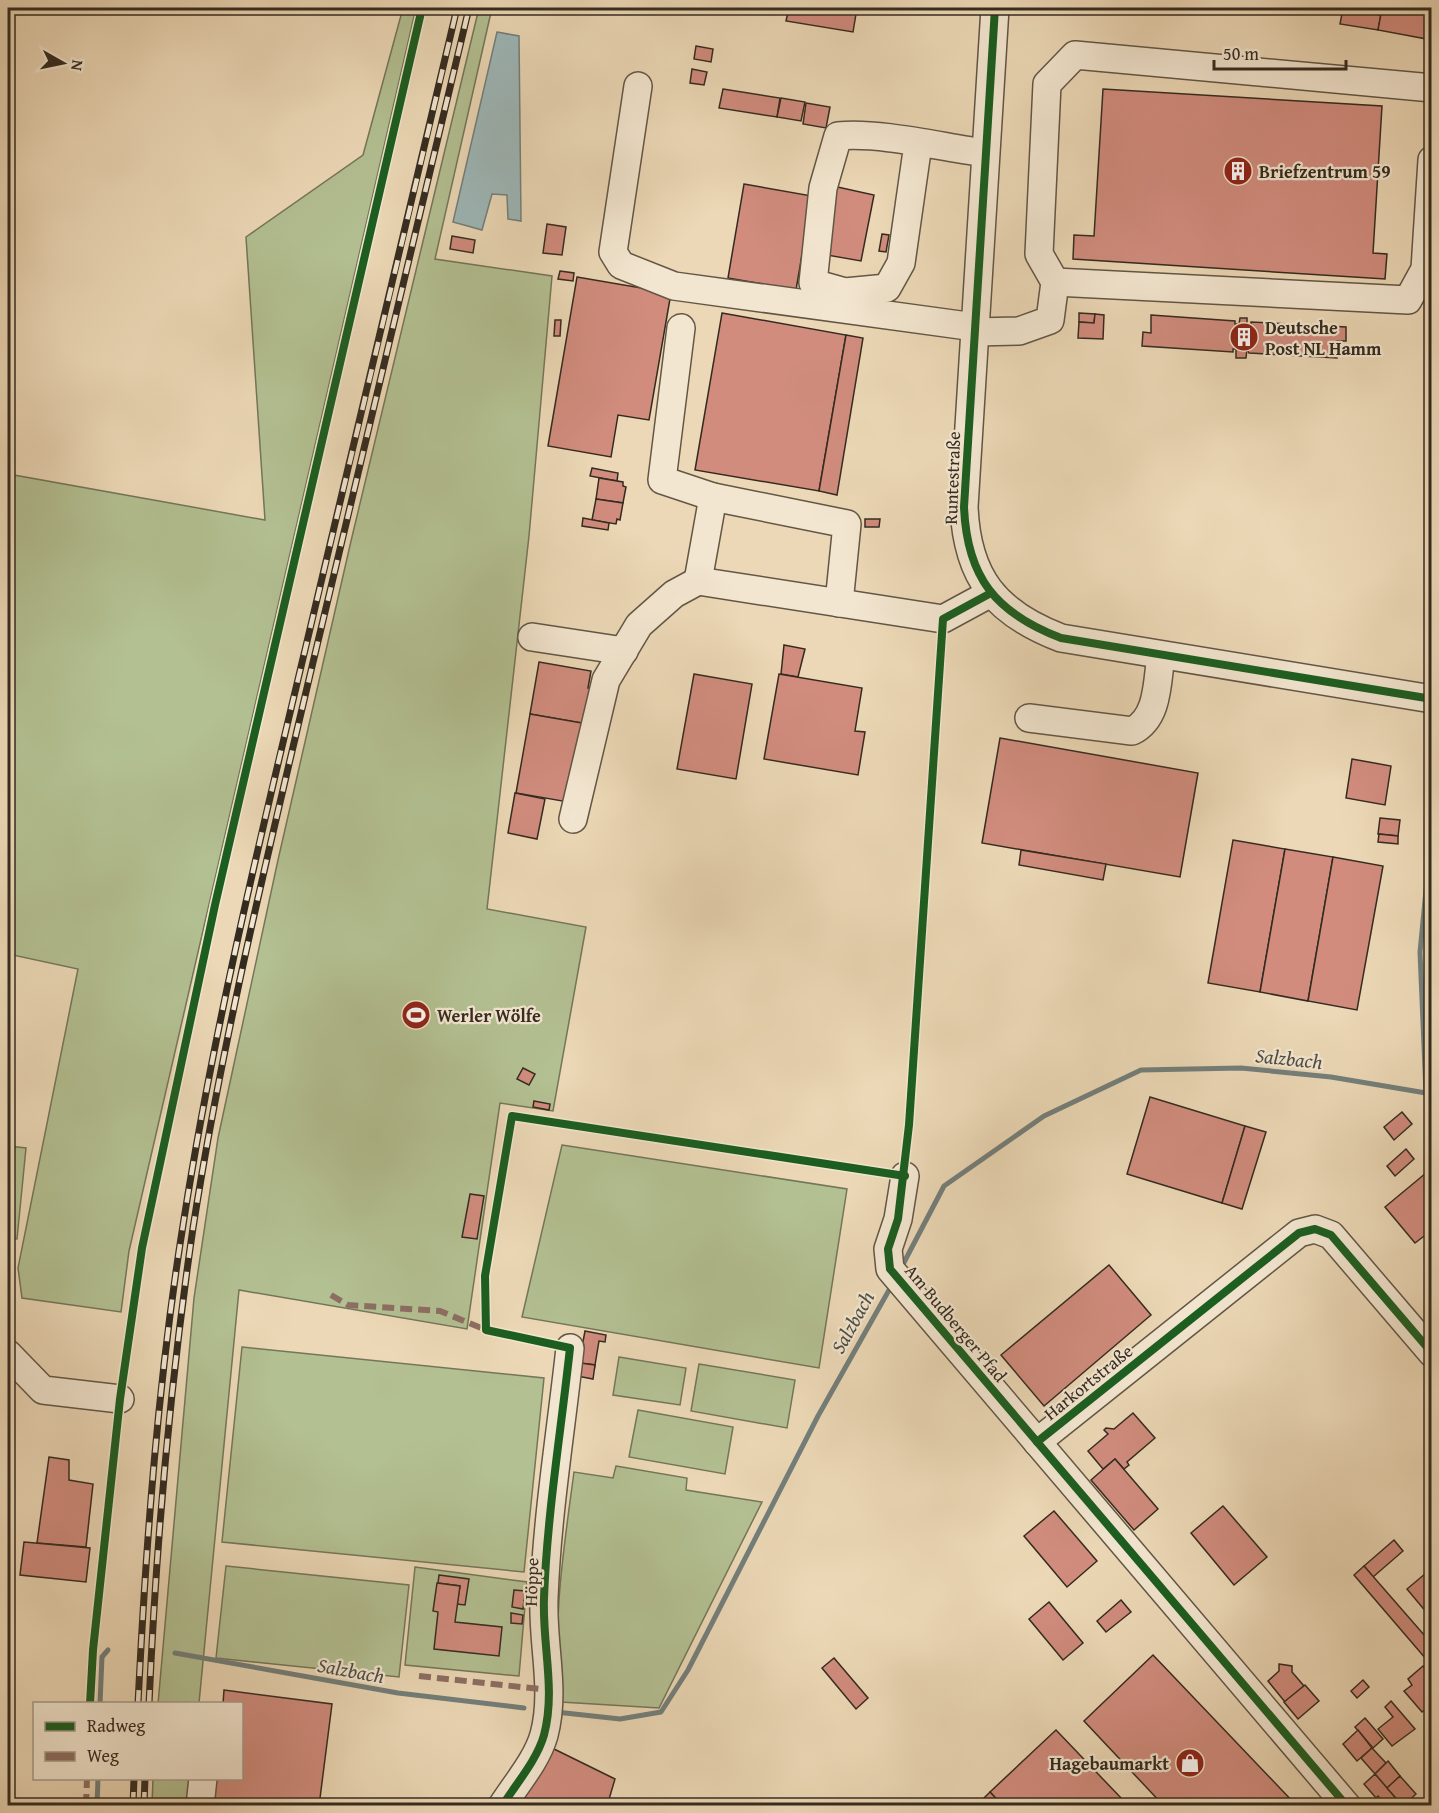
<svg xmlns="http://www.w3.org/2000/svg" width="1439" height="1813" font-family="'Gentium Book Plus',serif">
<rect width="100%" height="100%" fill="#ecd8b6"/>
<filter id="stains"><feTurbulence type="fractalNoise" baseFrequency=".00333" numOctaves="4"/><feColorMatrix values="0 0 0 0 .2 0 0 0 0 .09 0 0 0 0 .02 0 0 0 .5 -.17"/></filter>
<radialGradient id="worn" r=".72"><stop offset=".6" stop-color="#630" stop-opacity="0"/><stop offset="1" stop-color="#630" stop-opacity=".3"/></radialGradient>
<g fill="#b3c092" stroke="#747659" stroke-width="1.5">
<polygon points="403,8 416,8 129,1251 121,1312 22,1298 18,1268 78,969 8,954 8,474 265,520 246,237 363,155"/>
<polygon points="479,8 492,8 435,259 552,276 529,536 487,909 586,927 553,1111 500,1103 467,1329 239,1290 199,1703 158,1704 194,1298 218,1138 278,860 351,541"/>
<polygon points="562,1145 847,1189 819,1368 522,1317"/>
<polygon points="8,1146 26,1148 17,1239 8,1238"/>
<polygon points="242,1347 544,1378 524,1572 222,1542"/>
<polygon points="619,1357 686,1368 680,1405 613,1395"/>
<polygon points="699,1364 795,1380 787,1428 691,1411"/>
<polygon points="638,1410 733,1427 725,1474 629,1457"/>
<path d="M616,1466L687,1478L686,1490L762,1502L659,1708L561,1702C551,1626 564,1547 574,1472L613,1478Z"/>
<polygon points="226,1566 409,1585 399,1677 216,1658"/>
<polygon points="415,1567 527,1582 519,1676 405,1665"/>
<polygon points="153,1779 192,1779 189,1805 152,1806"/>
</g>
<polygon fill="#9db7b8" stroke="#737f7b" stroke-width="1.5" points="497,32 519,36 521,221 508,219 507,195 492,194 482,230 453,222"/>
<g fill="none" stroke-linecap="round" stroke-linejoin="round">
<g stroke="#737f7b" stroke-width="5">
<polyline points="1426,1093 1420,952 1432,829"/>
<polyline points="900,1270 944,1186 1044,1116 1141,1070 1241,1068 1331,1077 1432,1094"/>
<polyline points="175,1653 398,1693 524,1708"/>
<polyline points="100,1704 102,1657 108,1650"/>
<polyline points="556,1712 620,1719 661,1712 688,1670 818,1416 893,1283"/>
<polyline points="97,1806 98,1778"/>
</g>
</g>
<g fill="#d18c7e" stroke="#342b20" stroke-width="1.5">
<polygon points="789,8 857,8 853,32 786,21"/>
<polygon points="1343,8 1381,15 1378,30 1340,24"/>
<polygon points="1382,8 1432,8 1432,40 1378,30"/>
<polygon points="696,46 713,49 711,62 694,59"/>
<polygon points="692,69 707,72 704,85 690,83"/>
<polygon points="723,89 780,98 777,117 719,108"/>
<polygon points="1103,89 1382,106 1373,253 1387,254 1385,279 1073,259 1074,235 1094,236"/>
<polygon points="781,98 805,102 801,121 777,117"/>
<polygon points="806,103 830,107 826,128 803,124"/>
<polygon points="744,184 812,196 796,290 728,278"/>
<polygon points="833,186 874,195 861,261 821,254"/>
<polygon points="547,224 566,227 562,255 543,253"/>
<polygon points="882,234 889,235 886,252 879,251"/>
<polygon points="452,236 475,240 473,253 450,249"/>
<polygon points="560,271 574,273 573,281 558,279"/>
<polygon points="577,277 671,293 649,420 618,415 611,457 548,446"/>
<polygon points="722,313 846,335 819,491 695,470"/>
<polygon points="1079,313 1095,314 1094,323 1079,322"/>
<polygon points="1095,314 1104,315 1103,339 1078,338 1079,322 1094,323"/>
<polygon points="1151,315 1235,321 1235,324 1239,324 1240,318 1247,318 1247,325 1251,325 1251,322 1346,327 1346,341 1337,341 1337,358 1249,353 1247,349 1246,358 1236,358 1236,349 1233,349 1233,352 1142,346 1143,332 1151,333"/>
<polygon points="555,320 561,320 560,336 554,336"/>
<polygon points="846,335 863,338 837,495 819,491"/>
<polygon points="592,468 618,473 617,481 590,476"/>
<polygon points="599,478 623,482 623,486 626,487 623,503 596,499"/>
<polygon points="596,499 623,503 620,520 617,519 616,524 592,520"/>
<polygon points="583,518 609,523 608,530 582,526"/>
<polygon points="865,519 880,519 879,527 865,527"/>
<polygon points="784,645 805,649 798,677 781,674"/>
<polygon points="539,662 591,671 588,688 591,688 582,723 530,714"/>
<polygon points="694,674 752,684 736,779 677,769"/>
<polygon points="779,674 862,688 855,731 865,732 858,775 764,759"/>
<polygon points="530,714 582,723 568,802 516,793"/>
<polygon points="1000,738 1198,773 1180,877 982,843"/>
<polygon points="1352,759 1391,766 1385,805 1346,798"/>
<polygon points="515,793 545,799 537,839 508,833"/>
<polygon points="1380,818 1400,820 1398,836 1378,834"/>
<polygon points="1379,834 1398,836 1398,844 1378,842"/>
<polygon points="1233,840 1285,849 1260,992 1208,983"/>
<polygon points="1285,849 1333,857 1308,1001 1260,992"/>
<polygon points="1021,850 1106,864 1103,880 1019,865"/>
<polygon points="1333,857 1383,866 1357,1010 1308,1001"/>
<polygon points="523,1068 535,1074 529,1085 517,1079"/>
<polygon points="1150,1097 1245,1126 1222,1203 1127,1174"/>
<polygon points="534,1101 550,1104 549,1110 533,1107"/>
<polygon points="1402,1112 1412,1124 1394,1140 1384,1127"/>
<polygon points="1245,1126 1266,1132 1242,1209 1222,1203"/>
<polygon points="1406,1149 1414,1159 1395,1176 1387,1166"/>
<polygon points="1426,1173 1432,1180 1432,1230 1415,1243 1385,1207"/>
<polygon points="470,1194 484,1196 477,1239 462,1237"/>
<polygon points="1109,1265 1151,1315 1044,1406 1001,1355"/>
<polygon points="585,1331 606,1335 605,1342 599,1341 594,1371 595,1365 580,1363 578,1368"/>
<polygon points="580,1363 595,1365 593,1379 577,1376"/>
<polygon points="1133,1413 1155,1438 1127,1462 1129,1465 1124,1469 1115,1459 1103,1469 1088,1451 1108,1434 1104,1430 1106,1428 1114,1429"/>
<polygon points="49,1457 69,1460 69,1480 93,1484 86,1547 37,1543"/>
<polygon points="1115,1459 1158,1509 1134,1530 1091,1480"/>
<polygon points="1223,1506 1267,1557 1234,1585 1191,1533"/>
<polygon points="1054,1511 1097,1561 1067,1587 1024,1536"/>
<polygon points="1394,1540 1403,1551 1373,1577 1364,1566"/>
<polygon points="24,1542 90,1548 86,1582 20,1575"/>
<polygon points="1364,1566 1432,1644 1432,1666 1354,1575"/>
<polygon points="1432,1568 1432,1619 1407,1589"/>
<polygon points="439,1575 469,1579 465,1605 457,1604 460,1586 438,1583"/>
<polygon points="437,1583 460,1586 455,1622 502,1627 499,1656 434,1649 438,1612 433,1611"/>
<polygon points="514,1590 525,1591 523,1609 512,1607"/>
<polygon points="1121,1600 1131,1612 1106,1632 1097,1621"/>
<polygon points="1049,1602 1083,1643 1063,1660 1029,1619"/>
<polygon points="511,1613 523,1615 522,1624 511,1623"/>
<polygon points="1153,1655 1297,1806 1164,1806 1084,1721"/>
<polygon points="834,1658 868,1698 856,1709 822,1668"/>
<polygon points="1279,1664 1292,1666 1292,1672 1304,1686 1285,1702 1268,1681 1279,1671"/>
<polygon points="1423,1666 1432,1676 1432,1704 1422,1712 1404,1691 1412,1685 1408,1679"/>
<polygon points="1363,1680 1369,1687 1357,1698 1351,1691"/>
<polygon points="1305,1685 1319,1701 1298,1719 1284,1702"/>
<polygon points="224,1690 332,1704 319,1806 210,1806 213,1778 242,1778 242,1704 223,1704"/>
<polygon points="1391,1701 1415,1729 1392,1746 1378,1729 1393,1717 1385,1707"/>
<polygon points="1365,1718 1383,1739 1373,1748 1355,1727"/>
<polygon points="1056,1730 1122,1799 1115,1806 1003,1806 990,1792"/>
<polygon points="1358,1730 1372,1748 1357,1761 1343,1744"/>
<polygon points="550,1747 615,1779 607,1806 511,1806"/>
<polygon points="1372,1748 1386,1763 1375,1774 1361,1758"/>
<polygon points="1388,1761 1400,1776 1387,1788 1375,1774"/>
<polygon points="1375,1774 1387,1788 1403,1806 1387,1806 1378,1796 1376,1798 1364,1784"/>
<polygon points="1400,1776 1416,1794 1403,1806 1387,1788"/>
<polygon points="990,1792 1003,1806 976,1806"/>
</g>
<g fill="none" stroke-linecap="round" stroke-linejoin="round">
<g stroke="#625646" stroke-width="30">
<g id="minor">
<path d="M995,8L964,507C967,578 996,613 1061,638L1432,699"/>
<polyline points="638,86 613,252 621,265 674,286 975,327"/>
<path d="M918,144L901,263L887,288L845,292L813,283L823,188L838,136C881,132 941,147 985,153"/>
<polyline points="1055,282 1408,300 1425,269 1432,160"/>
<polyline points="681,328 662,480 713,497"/>
<polyline points="975,332 1019,331 1050,320 1055,282 1039,254 1047,84 1075,55 1432,88"/>
<polyline points="698,581 713,497 847,524 839,603"/>
<polyline points="532,637 624,651"/>
<path d="M1029,718L1132,731C1159,718 1157,681 1161,655"/>
<polyline points="573,819 606,680 639,625 674,594 698,581 943,619 991,593"/>
<polyline points="905,1176 898,1219 888,1249 890,1269 1347,1806"/>
<polyline points="8,1354 43,1390 120,1399"/>
<polyline points="1037,1442 1299,1233 1315,1229 1331,1235 1432,1353"/>
<polyline points="200,1806 203,1778"/>
<path d="M502,1806C516,1784 537,1760 544,1735C556,1690 542,1644 544,1598C547,1515 561,1431 570,1348"/>
</g>
</g>
<use href="#minor" stroke="#f3e6d0" stroke-width="27"/>
<g stroke="#342b20" stroke-width="7">
<g id="rail">
<path d="M138,1704C146,1542 158,1379 184,1219C214,1028 260,839 305,650C356,436 407,222 457,8"/>
<path d="M149,1704C156,1544 170,1385 193,1228C222,1042 267,858 310,675C363,453 416,230 469,8"/>
<polyline points="133,1806 134,1778"/>
<polyline points="144,1806 145,1778"/>
</g>
</g>
<use href="#rail" stroke="#f3e6d0" stroke-width="4.5" stroke-dasharray="14" stroke-linecap="butt"/>
<g stroke="#8d6e63" stroke-width="6" stroke-dasharray="12 6" stroke-linecap="butt">
<polyline points="331,1295 348,1305 440,1311 486,1330"/>
<polyline points="419,1676 549,1690"/>
<polyline points="86,1806 87,1778"/>
</g>
<g stroke="#f3e6d0" stroke-width="11">
<g id="cycleway">
<path d="M995,8L964,507C967,578 996,613 1061,638L1432,699"/>
<polyline points="991,593 943,619 909,1125 898,1219 888,1249 890,1269 1347,1806"/>
<polyline points="1037,1442 1299,1233 1315,1229 1331,1235 1432,1353"/>
<polyline points="90,1704 93,1650 120,1399 142,1248 215,905 422,8"/>
<path d="M502,1806C516,1784 537,1760 544,1735C556,1690 542,1644 544,1598C547,1515 561,1431 570,1348L486,1330L485,1276L512,1116L905,1176"/>
</g>
</g>
<use href="#cycleway" stroke="#1b5e20" stroke-width="8"/>
</g>
<defs>
<g id="building-disc" transform="scale(1.5)"><circle r="9.5" fill="#8f2418" stroke="#f3e6d0"/><path d="M-4-6H4V6H1V3H-1V6H-4ZM-2.5-4.3h1.7v1.8h-1.7ZM.8-4.3h1.7v1.8H.8ZM-2.5-1h1.7V.8h-1.7ZM.8-1h1.7V.8H.8Z" fill="#fff"/></g>
<g id="stadium-disc" transform="scale(1.5)"><circle r="9.5" fill="#8f2418" stroke="#f3e6d0"/><path d="M0-5a6.5 5 0 1 0 0 10a6.5 5 0 1 0 0-10ZM-3.5-1.8h7v3.6h-7Z" fill="#fff"/></g>
<g id="shop-disc" transform="scale(1.5)"><circle r="9.5" fill="#8f2418" stroke="#f3e6d0"/><path d="M-5-2.5h2.3a2.7 3.5 0 0 1 5.4 0H5L5.5 6h-11ZM-1.5-2.5h3a1.5 2.3 0 0 0-3 0Z" fill="#fff"/></g>
</defs>
<g fill-rule="evenodd">
<use href="#building-disc" x="1238" y="171"/>
<use href="#building-disc" x="1244" y="337"/>
<use href="#stadium-disc" x="416" y="1015"/>
<use href="#shop-disc" x="1190" y="1763"/>
</g>
<g text-anchor="middle" dominant-baseline="central" stroke-width="4.5" stroke-linejoin="round" paint-order="stroke">
<g font-size="18" font-weight="bold" fill="#342b20" stroke="#f3e6d0" text-anchor="start">
<text x="1259" y="171">Briefzentrum 59</text>
<text x="1265" y="327">Deutsche<tspan x="1265" dy="21">Post NL Hamm</tspan></text>
<text x="437" y="1015">Werler Wölfe</text>
<text x="1169" y="1763" text-anchor="end">Hagebaumarkt</text>
</g>
<g font-size="18" fill="#342b20" stroke="#f3e6d0">
<text transform="translate(952 478) rotate(-88)">Runtestraße</text>
<text transform="translate(956 1323) rotate(50)">Am Budberger Pfad</text>
<text transform="translate(1088 1382) rotate(-39)">Harkortstraße</text>
<text transform="translate(531 1582) rotate(-88)">Höppe</text>
</g>
<g font-size="20" font-style="italic" fill="#4e4e46" stroke="#f3e6d0">
<text transform="translate(1289 1058) rotate(6)">Salzbach</text>
<text transform="translate(852 1322) rotate(-61)">Salzbach</text>
<text transform="translate(351 1670) rotate(10)">Salzbach</text>
</g>
</g>
<rect width="1439" height="1813" fill="none" stroke="#ecd8b6" stroke-width="30"/>
<rect x="9" y="9" width="1421" height="1795" fill="none" stroke="#342b20" stroke-width="3"/>
<rect x="15" y="15" width="1409" height="1783" fill="none" stroke="#342b20" stroke-width="1.5"/>
<rect x="33" y="1702" width="210" height="78" fill="#f3e6d0" stroke="#a79b8a" stroke-width="1.5"/>
<rect x="45" y="1722" width="30" height="9" fill="#1b5e20" stroke="#a79b8a" stroke-width="1.5"/>
<text x="87" y="1732" font-size="18" fill="#342b20">Radweg</text>
<rect x="45" y="1752" width="30" height="9" fill="#8d6e63" stroke="#a79b8a" stroke-width="1.5"/>
<text x="87" y="1762" font-size="18" fill="#342b20">Weg</text>
<g transform="translate(63 63) rotate(99)" stroke="#f3e6d0" stroke-width="4.5" paint-order="stroke">
<path d="M0-4.5L10 22L0 15L-10 22Z" fill="#342b20"/>
<text y="-9" font-size="16" font-weight="bold" text-anchor="middle" fill="#342b20">N</text>
</g>
<path d="M1214 60v9h132v-9" fill="none" stroke="#342b20" stroke-width="3"/>
<text x="1223" y="60" font-size="18" fill="#342b20" stroke="#f3e6d0" stroke-width="4.5" paint-order="stroke">50 m</text>
<rect width="100%" height="100%" filter="url(#stains)"/>
<rect width="100%" height="100%" fill="url(#worn)"/>
</svg>
